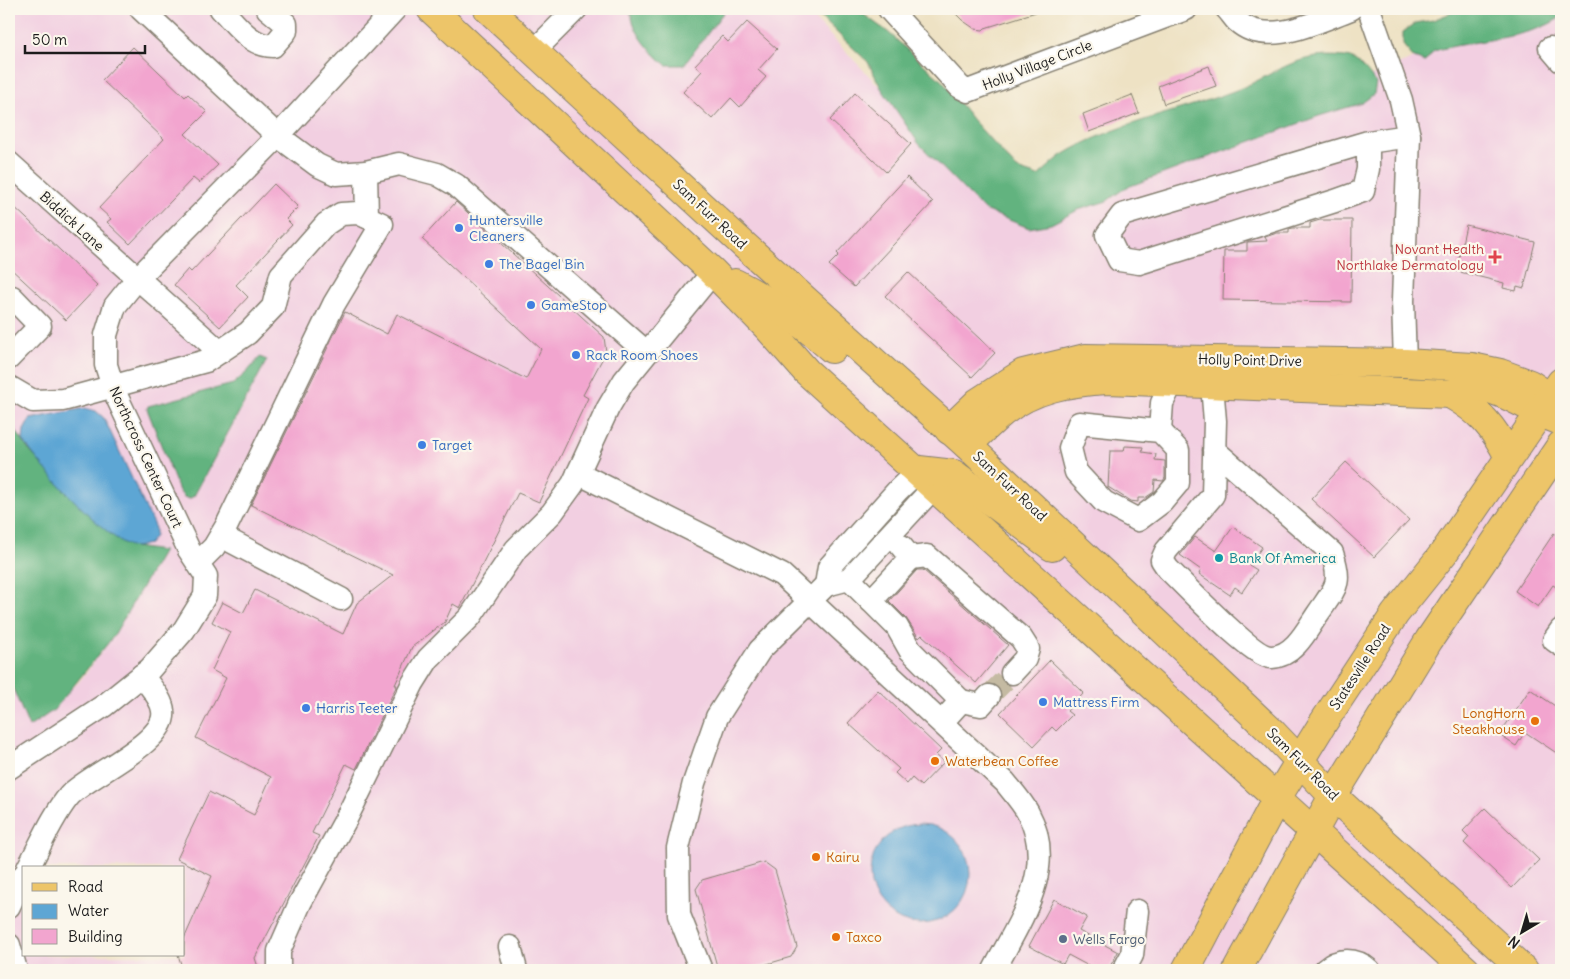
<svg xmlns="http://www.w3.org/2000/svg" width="1570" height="979" font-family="Delius,sans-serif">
<rect width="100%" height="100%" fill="#fbf7ec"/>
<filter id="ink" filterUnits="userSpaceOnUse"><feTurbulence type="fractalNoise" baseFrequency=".02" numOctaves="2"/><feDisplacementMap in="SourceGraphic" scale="10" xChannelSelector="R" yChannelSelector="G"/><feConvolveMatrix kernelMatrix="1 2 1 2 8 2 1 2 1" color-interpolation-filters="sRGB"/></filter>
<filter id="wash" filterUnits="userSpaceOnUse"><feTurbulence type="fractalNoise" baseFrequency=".0096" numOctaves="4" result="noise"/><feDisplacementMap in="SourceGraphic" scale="20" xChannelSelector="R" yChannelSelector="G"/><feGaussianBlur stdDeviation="1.12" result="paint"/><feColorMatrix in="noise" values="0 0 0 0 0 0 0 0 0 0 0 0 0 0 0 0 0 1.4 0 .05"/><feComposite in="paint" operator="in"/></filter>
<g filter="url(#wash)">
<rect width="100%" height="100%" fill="#eee2c4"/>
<path fill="#f2cfe1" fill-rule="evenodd" d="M9,9H805L989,201L1077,199L1429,52L1561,9V970H9V679L29,727L79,682L113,637L162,552L134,547L28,449L9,420ZM24,868H184V955H24Z"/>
<g fill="#62b37f" stroke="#3f684e">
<path d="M630,9H726L684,65H666C647,48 634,34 630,9Z"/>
<path d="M812,9H856L888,32L943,82L972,119L1017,169L1038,176C1046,169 1053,162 1061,156C1112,124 1176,113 1231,92C1274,77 1293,51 1345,57C1359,58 1368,73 1376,83L1374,94L1362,103L1319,116L1125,188L1107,201L1078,210L1051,224L1029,228L984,210L919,144L881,88L868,62Z"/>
<path d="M1461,9H1561V17C1531,39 1471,40 1434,51L1425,62L1414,58L1403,45V32L1416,23L1433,20Z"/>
<polygon points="260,357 267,360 194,496 189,499 184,497 179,491 147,409 148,406 233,384 247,372"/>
<polygon points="9,420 28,449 78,504 111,534 134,547 163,551 113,637 54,710 29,727 9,679"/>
</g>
<g fill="#5da6d4" stroke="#3c6178">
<path d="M85,408L96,411L104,418L155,528V536L149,544C144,545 138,547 133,547C108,542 37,463 23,440L24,430L30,419Z"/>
<circle cx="920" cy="874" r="50"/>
</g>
<g id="blocks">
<g fill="#f2a5cf">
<polygon points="951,9 1039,9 1039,11 985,28 983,30 975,29 962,20"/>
<polygon points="747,22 777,49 758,70 766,77 740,107 731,98 712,119 683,92 702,71 695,65 722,36 728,42"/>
<polygon points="133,47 185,97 188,94 207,112 185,134 218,165 199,183 193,178 130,244 107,222 111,219 99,208 164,139 102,80"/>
<polygon points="1209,66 1216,86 1164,104 1158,86"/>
<polygon points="855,93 911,144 886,172 830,120"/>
<polygon points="1132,95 1139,113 1089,132 1083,114"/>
<polygon points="907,177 933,202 854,287 829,265 839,255 837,253"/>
<polygon points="274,184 298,207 286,219 292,225 236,285 248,297 220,327 174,285 188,269 191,272"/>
<polygon points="9,202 98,286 66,320 9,267"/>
<polygon points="456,202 604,337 606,352 583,395 588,398 539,502 518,493 460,608 453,604 445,622 412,647 395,685 397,685 356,769 346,764 312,833 319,836 255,958 259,970 183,970 178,955 184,955 184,939 212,876 177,859 209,792 254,815 271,777 196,738 226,678 212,670 230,632 212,622 222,602 243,613 255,590 343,634 357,603 393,575 251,505 345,312 387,334 397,314 526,379 541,349 422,239"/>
<polygon points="1320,220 1352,220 1351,302 1223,300 1224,251 1247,251 1247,242 1267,241 1265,237 1277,233 1289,233 1289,229 1293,228 1310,228 1310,223"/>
<polygon points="1466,225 1535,242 1524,288 1517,286 1516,291 1503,288 1504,283 1456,271"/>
<polygon points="908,272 995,353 972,377 885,296"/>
<polygon points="1125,446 1143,447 1142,452 1156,454 1155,460 1165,461 1165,478 1163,481 1155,480 1154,492 1145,498 1138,498 1138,502 1130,501 1108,487 1110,451 1124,451"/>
<polygon points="1346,462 1409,520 1374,557 1311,499"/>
<polygon points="1233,527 1262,547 1249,565 1257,570 1242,592 1235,587 1230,595 1199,574 1201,570 1180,555 1195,537 1216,551"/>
<polygon points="1554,533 1561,539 1561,579 1556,587 1553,585 1538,607 1515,591"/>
<polygon points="917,570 923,570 1008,645 976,683 922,635 919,638 906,618 889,601"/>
<polygon points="1050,660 1084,693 1067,711 1072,715 1056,731 1052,727 1034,746 1000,713"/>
<polygon points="1530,689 1561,710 1561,756 1525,732 1516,746 1499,735"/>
<polygon points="878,690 941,750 936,755 944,762 921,786 912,778 907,784 895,773 899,769 848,723"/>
<polygon points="1485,808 1539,860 1512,888 1464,843 1469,837 1463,831"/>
<polygon points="764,862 775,870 797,947 791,957 747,970 718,970 696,889 702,880"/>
<polygon points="1054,899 1087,917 1079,931 1118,952 1108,970 1096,970 1068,955 1063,964 1029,946"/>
</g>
</g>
</g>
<g filter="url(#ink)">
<use href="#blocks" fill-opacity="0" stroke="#857f70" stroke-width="1"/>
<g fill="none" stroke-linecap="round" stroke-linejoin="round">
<polyline stroke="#c4baa2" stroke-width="22" stroke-dasharray="22 11" stroke-linecap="butt" points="989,696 1012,673"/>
<g stroke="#857f70" stroke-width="25">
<g id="minor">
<polyline points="141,9 278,136 317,165 336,174 366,172 399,164 437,174 456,185 646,352"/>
<path d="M221,9C236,24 250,46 273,46L286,31V24L268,9"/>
<polyline points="889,9 960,87 968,91 1186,9"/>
<path d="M1227,9C1231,13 1233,17 1237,21C1267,49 1320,20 1351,9"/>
<polyline points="1369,9 1401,100 1409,136 1403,301 1405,363"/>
<polyline points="1550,48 1561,61"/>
<polyline points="534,51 576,9"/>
<polyline points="1368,142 1368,169 1363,191 1335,201 1139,263 1119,260 1107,235 1122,215 1368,142 1409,136"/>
<polyline points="9,163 220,352"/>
<polyline points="366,172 367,217"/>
<polyline points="9,300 12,297 40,326 9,358"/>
<path d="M1212,385L1215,421L1213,495L1166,551L1162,560L1168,569C1185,585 1253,658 1272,657C1294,656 1307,630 1317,615C1335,588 1343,585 1332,553L1214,450"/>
<polyline points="9,387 33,401 63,400 206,361 248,333 273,307 281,275 326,224 341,214 358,213 382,224 334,304 227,525 214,547 198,563"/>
<polygon points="1079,423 1160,431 1178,450 1178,483 1162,502 1138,520 1104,502 1076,472 1070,448"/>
<polyline points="1160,431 1162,403 1172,383"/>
<path d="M578,473L782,575L1005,782C1013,792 1022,802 1028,813C1058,868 1019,922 994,970"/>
<polyline points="221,536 341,599"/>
<polyline points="911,558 927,556 1021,638 1028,649 1025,659 1012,673"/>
<polyline points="849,579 897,627 910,650 961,701 942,722"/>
<polyline points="826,585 829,567 898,490 919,470"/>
<polyline points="871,601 911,558 901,546"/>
<polyline points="1561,630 1554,640 1561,645"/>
<polyline points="961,701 981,705 989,696"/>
<polyline points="9,768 105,705 150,669 184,630 205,596 206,576 189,550 115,393 106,365 106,335 115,306 136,280 278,136 395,9"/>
<path d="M28,868C40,846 54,813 70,795C90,774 168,742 163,711C162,698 149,686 142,675"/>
<polyline points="9,906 24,875"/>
<polyline points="9,945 16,970"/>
<polyline points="510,947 516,970"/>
<polyline points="279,970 279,951 300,903 346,819 413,683 428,659 470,617 516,549 552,513 573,484 608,408 624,381 713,272"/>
<polyline points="701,970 679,915 678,848 694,783 717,717 760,650 826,585 849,579 935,486"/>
<polyline points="1124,970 1132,955 1137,911"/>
<path d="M1325,970C1338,958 1356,958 1369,970"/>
</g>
</g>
<g stroke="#857f70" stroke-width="30">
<g id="major">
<polyline points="431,9 713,272 769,329 806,371 1466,970"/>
<polyline points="488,9 744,245 967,445 1272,732 1333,796 1524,970"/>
<path d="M735,283C770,301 802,322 832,349"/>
<path d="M1450,394C1480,411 1493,426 1509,457"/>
<polyline points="949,430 978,402 1023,373 1085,358 1405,363 1472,367 1500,373 1530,384 1551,398 1561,410"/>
<path d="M967,445C979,435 990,423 1002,413C1033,388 1069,382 1108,380L1450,394C1457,392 1465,388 1473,387C1497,385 1534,412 1558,420"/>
<polyline points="919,470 954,474 1052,547"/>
<polyline points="1186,970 1277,798 1323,723 1395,614 1443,554 1561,382"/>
<polyline points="1237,970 1333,796 1429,640 1561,445"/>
</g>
</g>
<use href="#minor" stroke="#fff" stroke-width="22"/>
<use href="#major" stroke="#edc569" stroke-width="28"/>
</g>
</g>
<g fill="#3f7fe0" stroke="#fbf7ec" stroke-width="2">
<circle cx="459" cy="228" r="5"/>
<circle cx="489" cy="264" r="5"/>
<circle cx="531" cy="305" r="5"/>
<circle cx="576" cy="355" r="5"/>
<circle cx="422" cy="445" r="5"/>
<circle cx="1043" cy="702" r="5"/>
<circle cx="306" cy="708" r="5"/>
</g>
<path fill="#e0444e" stroke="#fbf7ec" stroke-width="2" d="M1492.5 249.5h5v5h5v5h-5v5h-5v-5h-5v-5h5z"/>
<circle fill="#0f9aa8" stroke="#fbf7ec" stroke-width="2" cx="1219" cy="558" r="5"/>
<g fill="#e8710a" stroke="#fbf7ec" stroke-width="2">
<circle cx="1535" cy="721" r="5"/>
<circle cx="935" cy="761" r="5"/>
<circle cx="816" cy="857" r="5"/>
<circle cx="836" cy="937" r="5"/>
</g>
<circle fill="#5c6f8a" stroke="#fbf7ec" stroke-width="2" cx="1063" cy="939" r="5"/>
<g text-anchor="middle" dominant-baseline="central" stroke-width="4.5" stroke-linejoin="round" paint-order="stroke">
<g font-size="14" fill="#1c1c1c" stroke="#fbf7ec">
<text transform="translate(1037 65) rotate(-21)">Holly Village Circle</text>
<text transform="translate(710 214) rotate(43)">Sam Furr Road</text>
<text transform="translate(72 221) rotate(42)">Biddick Lane</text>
<text transform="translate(1250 360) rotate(1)">Holly Point Drive</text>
<text transform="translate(146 457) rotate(65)">Northcross Center Court</text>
<text transform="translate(1010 486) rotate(43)">Sam Furr Road</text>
<text transform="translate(1360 667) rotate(-57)">Statesville Road</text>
<text transform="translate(1303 764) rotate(45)">Sam Furr Road</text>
</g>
<g font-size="14" fill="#366cbe" stroke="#fbf7ec" text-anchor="start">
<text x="469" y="220">Huntersville<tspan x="469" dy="16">Cleaners</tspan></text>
<text x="499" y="264">The Bagel Bin</text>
<text x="541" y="305">GameStop</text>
<text x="586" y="355">Rack Room Shoes</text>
<text x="432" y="445">Target</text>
<text x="1053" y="702">Mattress Firm</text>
<text x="316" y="708">Harris Teeter</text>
</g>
<g font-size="14" fill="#be3a42" stroke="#fbf7ec" text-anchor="end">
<text x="1484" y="249">Novant Health<tspan x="1484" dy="16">Northlake Dermatology</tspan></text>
</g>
<g font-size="14" fill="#0d838f" stroke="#fbf7ec" text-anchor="start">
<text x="1229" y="558">Bank Of America</text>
</g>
<g font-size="14" fill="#c56008" stroke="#fbf7ec" text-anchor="start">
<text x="1525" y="713" text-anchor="end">LongHorn<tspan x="1525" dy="16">Steakhouse</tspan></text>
<text x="945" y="761">Waterbean Coffee</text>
<text x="826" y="857">Kairu</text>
<text x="846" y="937">Taxco</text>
</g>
<g font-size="14" fill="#4e5e75" stroke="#fbf7ec" text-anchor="start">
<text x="1073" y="939">Wells Fargo</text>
</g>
</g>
<rect width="1570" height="979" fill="none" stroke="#fbf7ec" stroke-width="30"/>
<rect x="22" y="866" width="162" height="90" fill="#fbf7ec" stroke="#a29f99"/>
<rect x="32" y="883" width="25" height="8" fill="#edc569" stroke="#a29f99"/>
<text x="68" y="892" font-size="15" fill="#1c1c1c">Road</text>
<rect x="32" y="904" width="25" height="15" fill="#5da6d4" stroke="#a29f99"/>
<text x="68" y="916" font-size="15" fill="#1c1c1c">Water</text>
<rect x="32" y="929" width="25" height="15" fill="#f2a5cf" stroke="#a29f99"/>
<text x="68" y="942" font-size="15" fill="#1c1c1c">Building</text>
<g transform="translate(1522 932) rotate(218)" stroke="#fbf7ec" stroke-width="4" paint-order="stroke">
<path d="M0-4L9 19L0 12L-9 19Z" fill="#1c1c1c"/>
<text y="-8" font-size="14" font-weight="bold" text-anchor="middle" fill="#1c1c1c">N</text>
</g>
<path d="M25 45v8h120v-8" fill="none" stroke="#1c1c1c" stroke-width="2.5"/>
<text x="32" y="45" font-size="15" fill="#1c1c1c" stroke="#fbf7ec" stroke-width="4" paint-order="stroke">50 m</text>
</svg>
